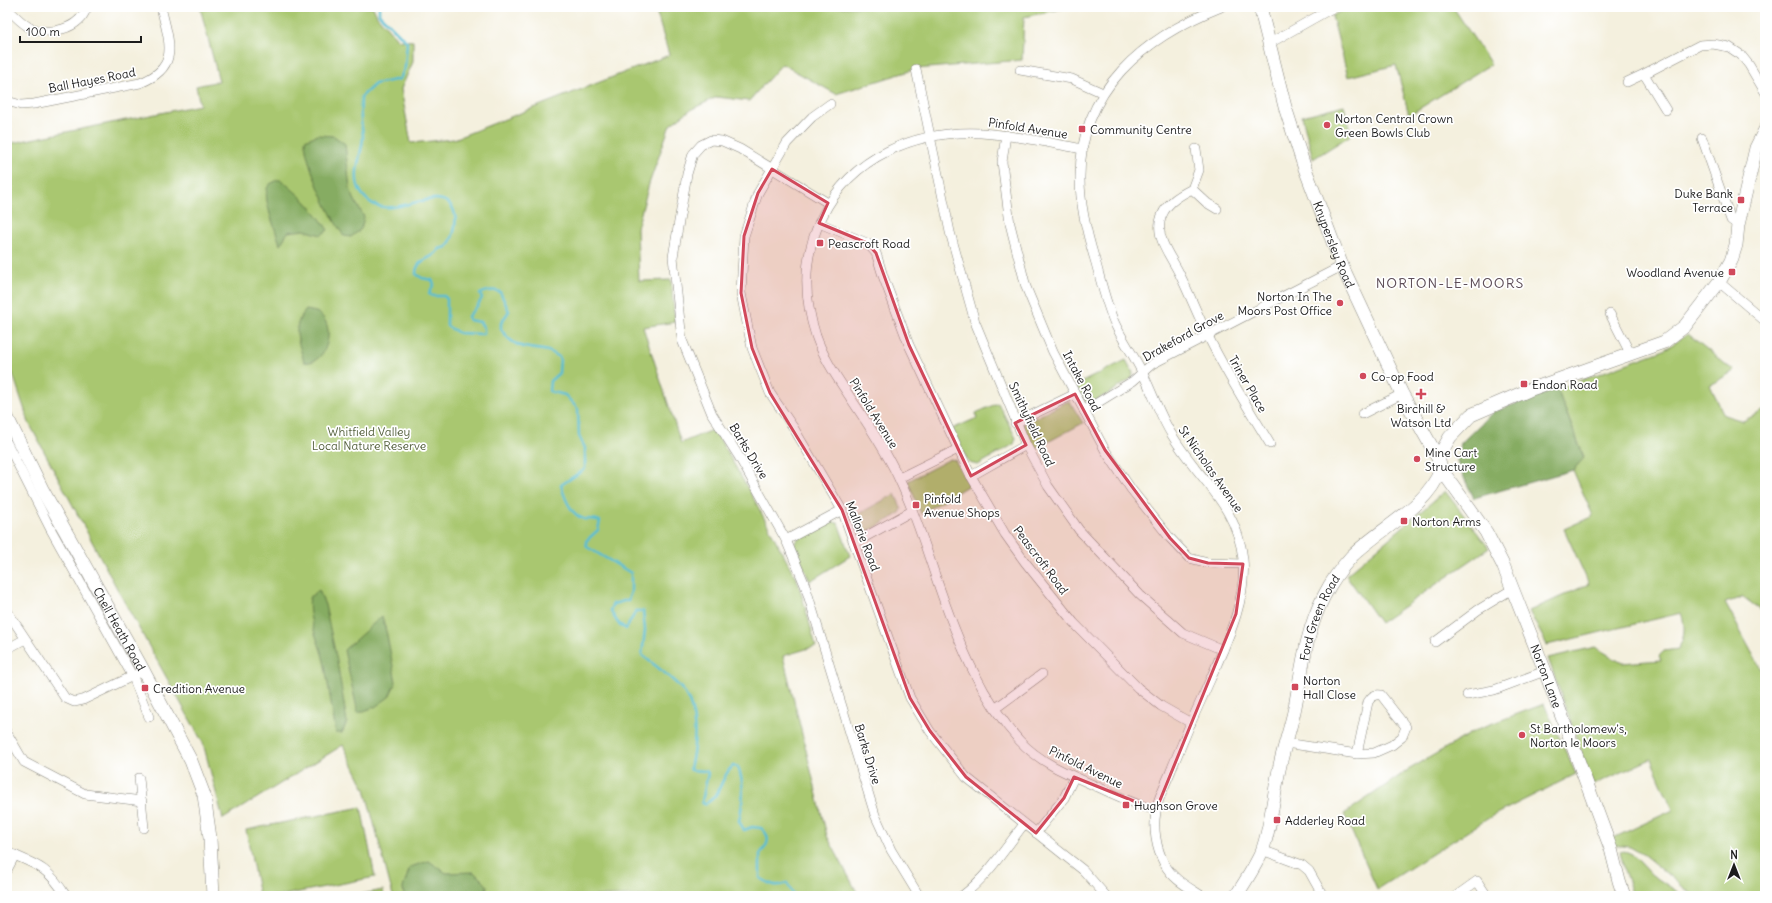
<svg xmlns="http://www.w3.org/2000/svg" width="1772" height="903" font-family="Delius,sans-serif">
<rect width="100%" height="100%" fill="#fff"/>
<filter id="ink" filterUnits="userSpaceOnUse"><feTurbulence type="fractalNoise" baseFrequency=".025" numOctaves="2"/><feDisplacementMap in="SourceGraphic" scale="8" xChannelSelector="R" yChannelSelector="G"/><feConvolveMatrix kernelMatrix="1 2 1 2 8 2 1 2 1" color-interpolation-filters="sRGB"/></filter>
<filter id="wash" filterUnits="userSpaceOnUse"><feTurbulence type="fractalNoise" baseFrequency=".012" numOctaves="4" result="noise"/><feDisplacementMap in="SourceGraphic" scale="16" xChannelSelector="R" yChannelSelector="G"/><feGaussianBlur stdDeviation="0.9" result="paint"/><feColorMatrix in="noise" values="0 0 0 0 0 0 0 0 0 0 0 0 0 0 0 0 0 1.4 0 .05"/><feComposite in="paint" operator="in"/></filter>
<g filter="url(#wash)">
<rect width="100%" height="100%" fill="#f4f0de"/>
<g fill="#a9c76f" stroke="#627246">
<polygon points="200,7 373,7 377,16 398,40 413,41 413,62 401,89 411,143 454,139 669,55 655,7 1070,7 1024,17 1022,60 916,69 836,94 782,64 749,101 717,97 690,110 670,125 649,184 637,228 639,281 671,280 675,322 643,327 681,443 714,429 755,501 798,582 816,646 783,656 827,836 859,896 393,896 365,789 343,745 223,819 203,743 121,596 29,423 7,356 7,144 200,105 196,86 219,81"/>
<polygon points="1348,7 1453,7 1491,64 1409,115 1396,65 1348,77 1332,16"/>
<polygon points="1344,105 1351,135 1313,159 1302,116"/>
<path d="M1688,334L1734,371L1710,385L1724,415L1743,421L1765,410V613L1743,597L1725,603L1765,677V896H1694L1644,855L1630,847L1613,845L1611,839L1673,810L1651,759L1593,785L1548,658L1595,647L1622,663L1661,660L1659,656L1664,651L1678,649C1685,638 1686,626 1681,613L1547,645L1529,611L1589,584L1564,529L1593,516L1573,470L1584,457L1557,389L1664,350Z"/>
<path d="M1126,360L1133,373L1132,378C1123,384 1095,405 1085,401L1076,385Z"/>
<polygon points="1066,402 1070,402 1083,423 1033,450 1022,428 1023,424"/>
<polygon points="998,403 1016,438 1014,444 978,465 969,463 952,429 977,418 976,413"/>
<polygon points="950,459 955,460 969,485 921,514 908,481"/>
<polygon points="1445,491 1489,548 1380,623 1346,575"/>
<polygon points="895,494 902,509 900,513 864,534 856,534 851,518"/>
<polygon points="832,522 838,523 850,556 810,581 794,545 797,539"/>
<polygon points="1544,704 1576,774 1492,816 1377,889 1344,814 1408,770 1480,728"/>
<polygon points="361,807 375,877 279,896 259,896 246,830"/>
<polygon points="1623,851 1634,856 1652,875 1684,896 1633,896 1624,870 1620,852"/>
<polygon points="383,890 384,896 352,896"/>
</g>
<g fill="#86ac62" stroke="#51643f">
<path d="M317,135L334,136L345,144L350,189L355,201L364,217L361,229L351,237L344,236C330,217 305,163 305,140Z"/>
<path d="M277,180H281C301,196 314,209 328,230L321,235L304,230L288,232L280,245C277,231 260,196 269,185C271,183 275,182 277,180Z"/>
<path d="M306,310C309,311 313,311 316,312C338,322 328,366 304,362C299,341 290,328 306,310Z"/>
<polygon points="1557,389 1584,458 1573,470 1474,498 1460,470 1457,460 1461,443 1493,412"/>
<path d="M319,590L325,605L337,661L347,722L342,733H336C332,711 329,688 325,666C321,643 306,621 310,597Z"/>
<polygon points="382,616 387,635 396,682 389,697 375,707 358,713 344,650"/>
<polygon points="429,861 446,873 474,872 487,885 486,896 404,896 403,888 410,867"/>
</g>
<g fill="none" stroke-linecap="round" stroke-linejoin="round">
<path stroke="#56bdd4" stroke-width="2.5" d="M379,7V14L407,42L405,67L400,79L375,84L361,97C361,104 360,112 361,119C361,125 363,131 363,137C362,156 350,176 362,194C381,221 412,199 436,199C462,200 458,232 447,247L439,249C433,261 416,257 416,274L422,278L432,280L434,284L429,294L433,296H444L447,299V326L459,333L484,334V328L480,322L469,320L468,316L478,305L482,298L480,294C486,291 493,289 500,292L509,311L501,323V329C520,359 542,341 560,358L559,373L550,381L549,391L565,395L578,409L579,436L585,448V469L561,485C564,496 571,515 584,519C590,520 594,518 600,521L598,530L586,541L587,547L631,573V592L628,600L613,604L610,610L618,623L626,629L636,611H643L645,630L642,655C652,663 679,683 684,692C698,712 696,745 690,768L691,770L706,771L708,773L702,802L704,804C722,797 720,776 733,766L738,767C745,785 743,802 739,821L744,830L752,827L761,828C772,837 768,845 760,854V878C770,884 776,888 787,883L794,896"/>
</g>
</g>
<g filter="url(#ink)">
<g fill="none" stroke-linecap="round" stroke-linejoin="round">
<g stroke="#88867d" stroke-width="10">
<g id="street">
<path d="M7,9C14,14 21,23 29,27C49,36 79,30 87,7"/>
<polyline points="1270,43 1334,7"/>
<polyline points="916,69 950,232 975,322 1026,445 1048,486 1079,530 1140,595 1183,633 1223,650"/>
<polyline points="1020,70 1072,79 1103,93"/>
<polyline points="1627,82 1644,74"/>
<path d="M7,101L21,105L34,104L140,83C181,67 169,42 161,7"/>
<polyline points="830,104 812,117 787,143 758,193 744,236 741,293 752,348 770,393 793,427 842,510 910,698 930,731 966,777 1083,870 1106,896"/>
<polyline points="1666,110 1644,74 1700,45 1713,44 1729,47 1741,55 1749,65 1765,92"/>
<polyline points="1006,135 1002,162 1010,224 1026,287 1053,352 1105,450 1131,489 1170,538 1189,558 1208,563 1243,564"/>
<polyline points="1702,138 1731,220 1738,225"/>
<path d="M1083,149C1049,143 1015,135 981,133C916,130 851,156 822,217C803,255 803,296 816,336C823,356 834,373 846,391C864,419 885,448 899,479C917,516 928,556 942,595C960,646 982,699 1019,740C1040,763 1070,775 1098,787C1117,796 1136,805 1156,810"/>
<path d="M1196,149L1199,170L1192,189C1178,196 1163,205 1160,222C1157,242 1173,259 1180,275C1190,295 1198,316 1208,336C1226,373 1248,408 1270,444"/>
<polyline points="1192,189 1207,203 1217,209"/>
<polyline points="828,203 740,149 722,141 711,140 701,145 693,154 687,174 673,257 682,340 712,414 738,455 786,540 805,585 875,815 891,850 919,896"/>
<polyline points="819,223 867,243 876,253 883,276 909,345 971,476 1005,534 1025,562 1074,623 1138,688 1161,706 1191,723"/>
<polyline points="1719,282 1765,321"/>
<polyline points="1610,314 1631,355"/>
<polyline points="1084,411 1133,381 1152,364 1342,266"/>
<polyline points="1362,414 1402,394"/>
<polyline points="1015,423 1075,394"/>
<polyline points="7,443 50,528 133,677 149,717"/>
<polyline points="971,476 1026,445"/>
<polyline points="899,478 958,449"/>
<polyline points="786,540 842,510"/>
<polyline points="854,543 912,511"/>
<polyline points="7,611 65,698 74,702 83,700 137,674"/>
<polyline points="1435,642 1478,610 1511,590"/>
<polyline points="7,649 25,639"/>
<polyline points="1467,695 1494,690 1545,671"/>
<polyline points="996,708 1042,674"/>
<polyline points="7,733 24,762 85,794 142,801"/>
<path d="M1286,743L1357,754L1374,753L1392,745L1402,737L1406,727L1381,695C1374,694 1372,696 1368,702L1357,754"/>
<polyline points="139,778 144,828"/>
<polyline points="1036,833 1064,798 1074,777"/>
<polyline points="1262,850 1302,865 1309,871 1323,896"/>
<path d="M7,852C37,865 48,867 66,896"/>
<polyline points="7,870 15,855"/>
<path d="M962,896C987,877 1005,849 1024,824"/>
<path d="M1202,896C1188,887 1172,879 1164,863C1156,848 1153,828 1156,812C1157,798 1167,782 1172,768C1184,738 1197,708 1211,678C1227,641 1247,601 1243,559C1237,504 1198,479 1172,435C1160,416 1153,394 1143,374C1135,357 1123,341 1115,324C1106,304 1101,281 1095,260C1087,234 1080,206 1080,179C1079,89 1145,37 1221,7"/>
<polyline points="1456,896 1477,881 1487,896"/>
</g>
</g>
<g stroke="#88867d" stroke-width="14">
<g id="secondary">
<path id="s1" d="M1260,7L1285,107L1304,166L1342,266L1402,394L1438,458L1441,469L1486,532L1503,565L1545,671L1611,849L1619,881L1624,896"/>
<path id="s2" d="M7,417L43,491L143,670L191,761L204,795L210,838L213,896"/>
<polyline points="1438,458 1450,437 1471,415 1529,390 1664,342 1685,326 1719,282 1731,261 1736,245 1738,225 1756,148 1765,130"/>
<path id="s3" d="M1236,896C1245,882 1255,867 1262,851C1271,828 1274,791 1280,765C1284,746 1291,727 1295,707C1302,669 1306,631 1324,596C1331,582 1341,568 1352,556C1380,528 1427,508 1441,469"/>
</g>
</g>
<use href="#street" stroke="#fff" stroke-width="9"/>
<use href="#secondary" stroke="#fff" stroke-width="13"/>
</g>
</g>
<path fill="#d1495b" fill-opacity="0.2" stroke="#d1495b" stroke-width="3" stroke-linejoin="round" d="M772,169L828,203L819,223L867,243L876,253L909,345L971,476L1026,445L1015,423L1075,394L1105,450L1170,538L1189,558L1208,563L1243,564L1236,614L1156,810L1074,777L1064,798L1036,833L966,777L930,731L910,698L842,510L770,393L752,348L741,293L744,236L758,193Z"/>
<g fill="#d1495b" stroke="#fff" stroke-width="1.5">
<circle cx="1327" cy="125" r="4"/>
<rect x="1078" y="125" width="8" height="8" rx="2"/>
<rect x="1737" y="196" width="8" height="8" rx="2"/>
<rect x="816" y="239" width="8" height="8" rx="2"/>
<rect x="1728" y="268" width="8" height="8" rx="2"/>
<circle cx="1340" cy="303" r="4"/>
<circle cx="1363" cy="376" r="4"/>
<rect x="1520" y="380" width="8" height="8" rx="2"/>
<path d="M1419 388h4v4h4v4h-4v4h-4v-4h-4v-4h4z"/>
<circle cx="1417" cy="459" r="4"/>
<rect x="912" y="501" width="8" height="8" rx="2"/>
<rect x="1400" y="517" width="8" height="8" rx="2"/>
<rect x="1291" y="683" width="8" height="8" rx="2"/>
<rect x="141" y="684" width="8" height="8" rx="2"/>
<circle cx="1522" cy="735" r="4"/>
<rect x="1122" y="801" width="8" height="8" rx="2"/>
<rect x="1273" y="816" width="8" height="8" rx="2"/>
</g>
<g text-anchor="middle" dominant-baseline="central" stroke-width="3.5" stroke-linejoin="round" paint-order="stroke">
<g font-size="12" fill="#1c1c1c" stroke="#fff">
<text transform="translate(92 80) rotate(-11)">Ball Hayes Road</text>
<text transform="translate(1028 128) rotate(9)">Pinfold Avenue</text>
<text stroke="none"><textPath href="#s1" startOffset="249">Knypersley Road</textPath></text>
<text transform="translate(1183 336) rotate(-29)">Drakeford Grove</text>
<text transform="translate(1082 381) rotate(62)">Intake Road</text>
<text transform="translate(1248 384) rotate(60)">Triner Place</text>
<text transform="translate(874 413) rotate(58)">Pinfold Avenue</text>
<text transform="translate(1032 424) rotate(65)">Smithyfield Road</text>
<text transform="translate(749 451) rotate(59)">Barks Drive</text>
<text transform="translate(1211 469) rotate(55)">St Nicholas Avenue</text>
<text transform="translate(863 536) rotate(69)">Mallorie Road</text>
<text transform="translate(1041 560) rotate(53)">Peascroft Road</text>
<text stroke="none"><textPath href="#s3" startOffset="293">Ford Green Road</textPath></text>
<text stroke="none"><textPath href="#s2" startOffset="240">Chell Heath Road</textPath></text>
<text stroke="none"><textPath href="#s1" startOffset="732">Norton Lane</textPath></text>
<text transform="translate(868 754) rotate(73)">Barks Drive</text>
<text transform="translate(1086 767) rotate(26)">Pinfold Avenue</text>
</g>
<g font-size="12" fill="#1c1c1c" stroke="#fff" text-anchor="start">
<text x="1335" y="118">Norton Central Crown<tspan x="1335" dy="14">Green Bowls Club</tspan></text>
<text x="1090" y="129">Community Centre</text>
<text x="1733" y="193" text-anchor="end">Duke Bank<tspan x="1733" dy="14">Terrace</tspan></text>
<text x="828" y="243">Peascroft Road</text>
<text x="1724" y="272" text-anchor="end">Woodland Avenue</text>
<text x="1332" y="296" text-anchor="end">Norton In The<tspan x="1332" dy="14">Moors Post Office</tspan></text>
<text x="1371" y="376">Co-op Food</text>
<text x="1532" y="384">Endon Road</text>
<text x="1421" y="408" text-anchor="middle">Birchill &amp;<tspan x="1421" dy="14">Watson Ltd</tspan></text>
<text x="1425" y="452">Mine Cart<tspan x="1425" dy="14">Structure</tspan></text>
<text x="924" y="498">Pinfold<tspan x="924" dy="14">Avenue Shops</tspan></text>
<text x="1412" y="521">Norton Arms</text>
<text x="1303" y="680">Norton<tspan x="1303" dy="14">Hall Close</tspan></text>
<text x="153" y="688">Credition Avenue</text>
<text x="1530" y="728">St Bartholomew's,<tspan x="1530" dy="14">Norton le Moors</tspan></text>
<text x="1134" y="805">Hughson Grove</text>
<text x="1285" y="820">Adderley Road</text>
</g>
<g font-size="12" fill="#54603d" stroke="#fff">
<text x="369" y="431">Whitfield Valley<tspan x="369" dy="14">Local Nature Reserve</tspan></text>
</g>
<g font-size="14" letter-spacing="1" fill="#5f4f59" stroke="#fff">
<text x="1450" y="283">NORTON-LE-MOORS</text>
</g>
</g>
<rect width="1772" height="903" fill="none" stroke="#fff" stroke-width="24"/>
<g transform="translate(1734 865)" stroke="#ffffff" stroke-width="3" paint-order="stroke">
<path d="M0-3L7 15L0 10L-7 15Z" fill="#1c1c1c"/>
<text y="-6" font-size="11" font-weight="bold" text-anchor="middle" fill="#1c1c1c">N</text>
</g>
<path d="M20 36v6h121v-6" fill="none" stroke="#1c1c1c" stroke-width="2"/>
<text x="26" y="36" font-size="12" fill="#1c1c1c" stroke="#ffffff" stroke-width="3" paint-order="stroke">100 m</text>
</svg>
